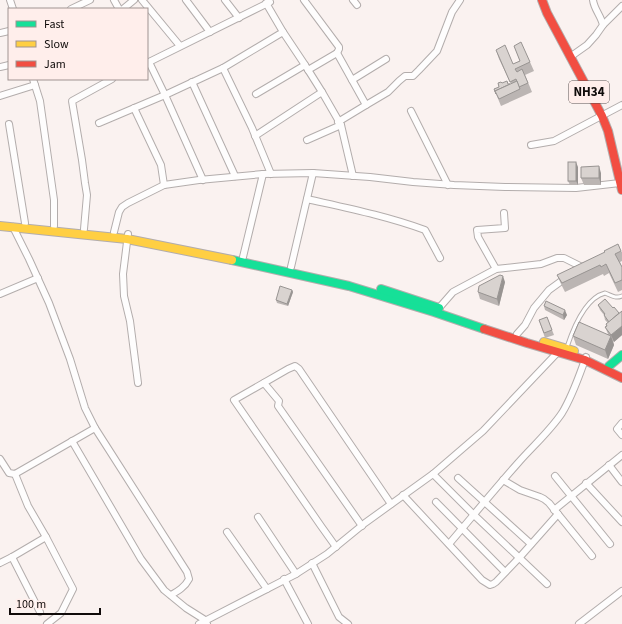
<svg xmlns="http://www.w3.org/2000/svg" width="622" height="624" font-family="'Source Sans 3',sans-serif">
<rect width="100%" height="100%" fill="#faf2f0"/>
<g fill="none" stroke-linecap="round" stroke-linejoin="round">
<g stroke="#b3adac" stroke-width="5">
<path id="lane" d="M567,347C573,329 585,298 605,293C611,295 615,299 622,296"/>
</g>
<g stroke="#b3adac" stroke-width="8">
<g id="street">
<polyline points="10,0 13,9"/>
<polyline points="114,0 119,9"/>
<polyline points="142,0 180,46"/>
<polyline points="186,0 210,32"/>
<polyline points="225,0 239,18"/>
<polyline points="304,0 339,47 339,49 337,53 308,70"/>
<polyline points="353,0 357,5"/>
<polyline points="71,9 90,0"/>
<polyline points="123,9 134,0"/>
<polyline points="603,25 622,6"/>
<polyline points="0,33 9,31"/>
<polyline points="337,53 366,105 338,122"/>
<path d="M570,57L587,45L596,35L603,25C601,16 594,9 593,0"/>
<polyline points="147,63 270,2 269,0"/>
<polyline points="0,67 9,65"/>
<polyline points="223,68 252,128 271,174"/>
<polyline points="33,79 40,101 54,200 54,226"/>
<polyline points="352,80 386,59"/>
<polyline points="192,82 235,176"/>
<polyline points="256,94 305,65 283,32"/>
<polyline points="0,96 35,85"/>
<polyline points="366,105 388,92 399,81 405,76 413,76 419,70 437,51 452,12 460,0"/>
<polyline points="134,108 161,165 164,185"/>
<polyline points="411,111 448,185"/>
<polyline points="99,123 165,95 149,62"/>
<polyline points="9,124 25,223"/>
<polyline points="341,125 353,176"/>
<polyline points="255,136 322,92 305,65"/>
<polyline points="307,140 341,125 322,92"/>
<polyline points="531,145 554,141 622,105"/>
<polyline points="203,180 165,95 223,68 283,32 266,3"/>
<path d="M307,199C347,208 387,216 425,230L440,258"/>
<polyline points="13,227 29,259 49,303 70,359 85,408 95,428"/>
<polyline points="84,229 87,195 85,183 82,160 72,101 112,79"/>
<polyline points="114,232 119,212 122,207 128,203 164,185 199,180 263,174 313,173 370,177 413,182 454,185 505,187 576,188 620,183"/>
<polyline points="128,234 123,274 124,296 130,321 138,383"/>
<polyline points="243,257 263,174"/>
<polyline points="291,267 313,173"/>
<polyline points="496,269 478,237 477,230 505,228 504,213"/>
<polyline points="0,294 38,278"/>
<polyline points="439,308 453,292 496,269 541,264 557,258 564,258 582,267 585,266"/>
<polyline points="517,334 525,325 534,308 549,290 567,277"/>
<polyline points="264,383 279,401 278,406 362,526"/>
<polyline points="622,423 617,429 622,435"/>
<polyline points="72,441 141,559 164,590 186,608 205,620 207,624"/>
<path d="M0,459L9,473L15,474L95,428L187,572L189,579C185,587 178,591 171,595"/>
<polyline points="609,465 622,482"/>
<polyline points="15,474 28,506 46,537"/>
<polyline points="433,474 473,514 547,584"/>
<polyline points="555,476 610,544"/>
<polyline points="458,478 531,544"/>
<polyline points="503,480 520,490 540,497 544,499 549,503 592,556"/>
<polyline points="586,483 622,522"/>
<polyline points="403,495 482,580 490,585 493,584 496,582 519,558 558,514"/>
<polyline points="436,502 505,572"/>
<polyline points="554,510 622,455"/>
<polyline points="258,517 296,574"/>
<polyline points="227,532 267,589"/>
<path d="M449,544C472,517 494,490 518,463C533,446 550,431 562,413C573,395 579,376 586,357"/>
<polyline points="336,547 321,526 234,400 288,369 295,366 299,369 391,504"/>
<polyline points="12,557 40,612"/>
<polyline points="0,563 12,557 46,537 73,589 61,613 47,624"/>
<polyline points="312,563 339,617 348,624"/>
<polyline points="284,579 308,624"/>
<polyline points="199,624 296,574 327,554 365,523 433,474 483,431 558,352 559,350"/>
<polyline points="579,624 622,591"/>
</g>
</g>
<g stroke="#b3adac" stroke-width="10">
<g id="fast">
<polyline points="232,260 349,286 434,312 484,329"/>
<polyline points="381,289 439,308"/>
<polyline points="609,366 622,355"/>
</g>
</g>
<g stroke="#b3adac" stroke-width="10">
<g id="slow">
<polyline points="0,226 127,239 232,260"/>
<polyline points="544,342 574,351"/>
</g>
</g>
<g stroke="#b3adac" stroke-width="10">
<g id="jam">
<polyline points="542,0 547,13 602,116 608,131 622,190"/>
<polyline points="484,329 527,343 585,360 622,378"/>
</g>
</g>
<use href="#lane" stroke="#fefdfd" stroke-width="3"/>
<use href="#street" stroke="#fefdfd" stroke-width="6"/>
<use href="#fast" stroke="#16e098" stroke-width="8"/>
<use href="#slow" stroke="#ffcf43" stroke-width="8"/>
<use href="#jam" stroke="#f24e42" stroke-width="8"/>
</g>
<g fill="#bbb5b3">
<polygon points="514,46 530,62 534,71 525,75 532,92 501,106 494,89 499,87 498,83 511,84 499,59 496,50 513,64 520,61"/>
<polygon points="578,167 578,185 570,185 568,181"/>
<polygon points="601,173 601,185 584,185 581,178"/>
<polygon points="621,251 622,252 622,261 620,262 622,267 622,290 618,292 609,273 604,276 603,274 565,292 561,284 557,275"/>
<polygon points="505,282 499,306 480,299 478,292"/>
<polygon points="292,290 293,292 288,306 277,303 276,300"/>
<polygon points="598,305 613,308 619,313 622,311 622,335 614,342 613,340 614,345 608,359 576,345 573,336 608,334 605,327 606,326 606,324 608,323 605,320 604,315 600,310"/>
<polygon points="544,306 567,315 564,320 545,310"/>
<polygon points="547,317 554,335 545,338 539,320"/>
</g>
<g fill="#989492">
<polygon points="576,162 578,167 578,185 576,181"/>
<polygon points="599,166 601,173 601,185 599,178"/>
<polygon points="503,276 505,282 499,306 497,299"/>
<polygon points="292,290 293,292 288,306 287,304"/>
<polygon points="565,310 567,315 564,320 563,315"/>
<polygon points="622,326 622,335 614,342 611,335"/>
<polygon points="611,336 614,345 608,359 605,350"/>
</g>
<g fill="#d9d3d0" stroke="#989492">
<polygon points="521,42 530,62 515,69 517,72 522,69 528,83 519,87 516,79 510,82 496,50 505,45 513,64 520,61 514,46"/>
<polygon points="507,81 508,84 510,84 495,91 496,94 494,89 499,87 498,83 501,82 502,83"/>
<polygon points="517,81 520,89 499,99 495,91"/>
<rect x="568" y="162" width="8" height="19"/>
<polygon points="599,166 599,178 581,178 581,167"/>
<polygon points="618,244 621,251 615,254 622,267 622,280 615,283 606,264 601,267 600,265 562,283 557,275 605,252 604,251"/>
<polygon points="500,275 503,276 497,299 478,292 479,286"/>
<polygon points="280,286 292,290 287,304 276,300"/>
<polygon points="605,299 613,308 614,307 619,313 609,322 604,315 605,314 598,305"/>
<polygon points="546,301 565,310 563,315 544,306"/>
<polygon points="622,311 622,326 611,335 605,327 607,326 606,324"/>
<polygon points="547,317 552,330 544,333 539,320"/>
<polygon points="579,322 611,336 605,350 573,336"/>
</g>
<g text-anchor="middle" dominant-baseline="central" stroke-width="4" stroke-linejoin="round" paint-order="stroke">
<rect fill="#ffeeeb" stroke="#584f4e" stroke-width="1" x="569" y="81" width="40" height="22" rx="3"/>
<g font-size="13" font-weight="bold" fill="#100b0a">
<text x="589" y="92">NH34</text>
</g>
</g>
<rect x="8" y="8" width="140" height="72" fill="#ffeeeb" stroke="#9f9391"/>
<rect x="16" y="21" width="20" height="6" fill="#16e098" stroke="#9f9391"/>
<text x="44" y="28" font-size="12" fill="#100b0a">Fast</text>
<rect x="16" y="41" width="20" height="6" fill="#ffcf43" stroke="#9f9391"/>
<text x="44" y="48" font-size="12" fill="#100b0a">Slow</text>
<rect x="16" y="61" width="20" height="6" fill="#f24e42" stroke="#9f9391"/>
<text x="44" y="68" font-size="12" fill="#100b0a">Jam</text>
<path d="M10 608v6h90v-6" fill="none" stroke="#100b0a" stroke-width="2"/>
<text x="16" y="608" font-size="12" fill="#100b0a" stroke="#ffeeeb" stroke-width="3" paint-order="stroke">100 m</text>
</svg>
